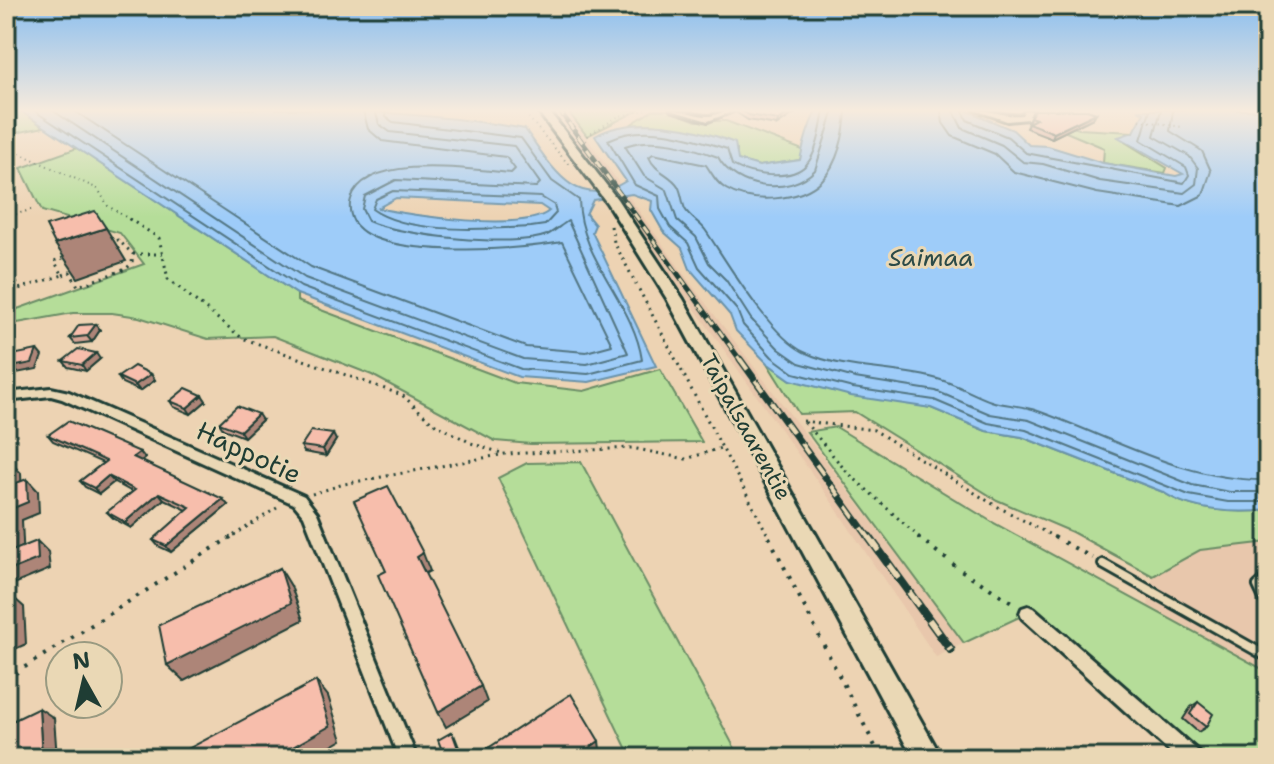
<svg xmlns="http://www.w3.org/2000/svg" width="1274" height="764" font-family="'Shantell Sans',sans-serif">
<rect width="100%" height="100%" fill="#edd3b3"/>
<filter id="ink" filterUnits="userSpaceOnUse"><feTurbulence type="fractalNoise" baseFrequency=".0125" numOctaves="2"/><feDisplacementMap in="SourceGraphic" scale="16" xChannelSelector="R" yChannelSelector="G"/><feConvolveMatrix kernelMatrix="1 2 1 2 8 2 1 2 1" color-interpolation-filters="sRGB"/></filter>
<g filter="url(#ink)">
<g fill="#e8c7ac">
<polygon points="554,110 567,110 691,284 964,643 936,657 829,498"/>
<polygon points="1179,503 1243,513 1268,510 1268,672 1148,606 1153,576"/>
</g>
<g fill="#b5dd99" stroke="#6a8d66" stroke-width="2">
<polygon points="6,110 19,110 44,127 6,135"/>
<polygon points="567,110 639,110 587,136"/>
<path d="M653,110H669L696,121H726L803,150L800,160L759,166L737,160V150C703,134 669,121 630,125Z"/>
<polygon points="1039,116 1079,129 1133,132 1127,132 1125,142 1167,168 1165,173 1103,163 1104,148 1033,118"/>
<polygon points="77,148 297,294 297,301 515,383 584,391 660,369 702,442 531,444 495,441 372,375 273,336 208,339 139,317 112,313 73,313 6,325 6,313 144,264 120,233 42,211 21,168"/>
<path d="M767,363L791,380L931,408L986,431L1022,437L1163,492C1190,511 1235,514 1268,510V542L1200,550L1153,576L1072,532L997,500L855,412L799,414Z"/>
<polygon points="836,427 992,522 1268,672 1268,758 1191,758 1028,613 964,643 807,432"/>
<polygon points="581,462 740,758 631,758 498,478 527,463"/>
</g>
<path fill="#9eccf9" stroke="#6b93aa" stroke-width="2" fill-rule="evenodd" d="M19,110C188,110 358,100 525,129C551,165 575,214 626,181L595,136C634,114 695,127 735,143L738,160L759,166L800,160C803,145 810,121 817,110H966L1013,130L1029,145L1048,146L1103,163L1176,176L1183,174L1118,137L1134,132L1144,113L1138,110H1268V510C1235,514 1190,511 1163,492L1022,437L986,431L931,408L851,396L791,380L767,363L736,331L730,315L690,269L682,248L663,231L651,210L652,201L632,194L593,200L586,214L595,225L592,232L656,366L589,382L519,377L297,294ZM396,198L540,205L549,211C525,232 410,216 378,208Z"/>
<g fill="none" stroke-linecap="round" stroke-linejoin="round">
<g stroke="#527683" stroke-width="2">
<path d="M33,110L301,287L521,369L588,374L642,360C634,303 580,260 579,200L552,181L521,138L393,122L386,117L385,110"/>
<path d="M52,110L305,278L523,359L587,364L628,353L568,221C561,225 555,231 547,235C513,248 401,236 368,221L362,209L365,196L396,180L536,187L540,183L514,146L390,132L379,124L375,110"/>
<path d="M73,110L311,267L526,347L586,352L612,345L562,242C521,250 388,259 358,227C351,221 348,208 351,199C365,152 475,170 511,173L515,169L506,157L382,141L368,129L363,110"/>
<path d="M824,110C821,127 818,152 806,165C790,182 750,175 732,165L727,149C691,137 644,122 608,140L635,185L659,196L660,209L670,227L688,243L699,267L737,310L743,325L772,357L794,373L853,388L934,400L988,423L1026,430L1189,495L1228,502H1268"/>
<path d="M834,110L815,170C789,197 735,189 718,157C691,147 654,135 625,146L644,176L667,190L677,220L696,237L709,263L726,280L751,319L779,349L799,363L855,378L936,391L990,414L1029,420L1192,485L1230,492H1268"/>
<path d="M846,110C845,133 838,164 822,180C800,202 751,204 726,189C717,184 712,174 706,165L653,154L649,157C655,172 671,174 678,186C682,193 682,202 685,209C690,218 701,223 706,231C727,262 770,336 804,352C846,372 897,366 941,380C958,385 974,395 991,401C1006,406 1023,405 1038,411C1114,438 1186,482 1268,480"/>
<polyline points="941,110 943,123 952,136 995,154 1014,172 1097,193 1181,206 1203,195 1211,171 1202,151 1170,131 1173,110"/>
<polyline points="953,110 962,128 1002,145 1023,162 1043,164 1100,181 1184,193 1196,184 1198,168 1189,156 1154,136 1161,110"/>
<polyline points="963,110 967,120 1008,137 1026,153 1184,183 1189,175 1186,167 1141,140 1150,110"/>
<path d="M393,191L541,197L554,205L556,213L545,225L531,227C487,229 408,235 372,209L376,199Z"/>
</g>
<g stroke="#1f3d34" stroke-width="14">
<g id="service">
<polyline points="1103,564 1268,657"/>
<polyline points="1268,577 1258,586 1268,607"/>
</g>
</g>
<g stroke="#1f3d34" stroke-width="6">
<g id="minor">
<path d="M671,110C684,110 700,117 710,116C719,114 726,110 736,110L708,121Z"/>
<path d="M975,110C994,110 1003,117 1022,115L1025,110L1032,111L1028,119L1007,121Z"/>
<polygon points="51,388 69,392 304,496 317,513 417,758 399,758 304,516 294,504 62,399 51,396 6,401 6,393"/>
<polygon points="1028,606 1034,608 1198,751 1200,758 1177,758 1022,618 1020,613 1022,608"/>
</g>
</g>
<g stroke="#1f3d34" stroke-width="6">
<polygon id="secondary" points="537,110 548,110 617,199 683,299 942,758 913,758 667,299 607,203"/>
</g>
<g stroke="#1f3d34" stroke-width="2" stroke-dasharray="1 4" stroke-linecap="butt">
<polyline points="522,110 569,165"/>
<polyline points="1140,120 1182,127"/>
<polyline points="586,141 587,136 619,116 646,110"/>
<polyline points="6,147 98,189 108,206 132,221"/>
<polyline points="6,217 34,209"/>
</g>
<g stroke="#1f3d34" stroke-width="3" stroke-dasharray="2 5" stroke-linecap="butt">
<polyline points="129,219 159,238 168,279 242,338 402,395 432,422 471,443 504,454"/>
<polyline points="611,226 614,242 770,539"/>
<polyline points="133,254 164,254"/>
<polyline points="8,263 19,289"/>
<polyline points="63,275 70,272 78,286 126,269 132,263 133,254 118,240 110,241"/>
<polyline points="6,293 63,275 54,261 66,257"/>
<polyline points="803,421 874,430 991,503 1058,539"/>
<polyline points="805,422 846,471 921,539"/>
<polyline points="312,494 344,484 505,454 632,448 686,459 724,447"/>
<polyline points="228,539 280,506"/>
</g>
<g stroke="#1f3d34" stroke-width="4" stroke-dasharray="3 8" stroke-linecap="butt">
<polyline points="769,537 881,758"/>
<polyline points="918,537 959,569 1015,604"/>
<polyline points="1054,537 1093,558"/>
<polyline points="6,679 231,537"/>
</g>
<use href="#service" stroke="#ead8b5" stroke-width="8"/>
<use href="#minor" fill="#ead8b5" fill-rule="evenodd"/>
<use href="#secondary" fill="#ead8b5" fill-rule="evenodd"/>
<g stroke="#1f3d34" stroke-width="5">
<polyline id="rail-far2" points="559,110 741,361"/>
</g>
<g stroke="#1f3d34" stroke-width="7">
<polyline id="rail-far1" points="740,359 870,539"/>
</g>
<g stroke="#1f3d34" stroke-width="9">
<polyline id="rail" points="869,537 951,650"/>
</g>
<use href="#rail-far2" stroke="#ead8b5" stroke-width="3" stroke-dasharray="8" stroke-linecap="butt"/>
<use href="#rail-far1" stroke="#ead8b5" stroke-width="4" stroke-dasharray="13" stroke-linecap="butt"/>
<use href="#rail" stroke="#ead8b5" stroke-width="6" stroke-dasharray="17" stroke-linecap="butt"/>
</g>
<g fill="#d4a394" stroke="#1f3d34" stroke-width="2">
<polygon points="737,110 799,110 777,125 748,120 737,113"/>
<polygon points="1033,110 1087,110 1096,113 1093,118 1052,138 1026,128"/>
<polygon points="96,324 100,330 92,342 75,344 70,338"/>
<polygon points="100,359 86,371 68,367 63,361"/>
<polygon points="151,374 155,380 140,391 122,383 118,377"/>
<polygon points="202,395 206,401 191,414 174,407 170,401"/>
<polygon points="262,420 244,437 223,429 219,423"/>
<polygon points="48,435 140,452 145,458 141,461 228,505 171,552 158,546 153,540 187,510 164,499 131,528 113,518 107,512 132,492 114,482 99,494 85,487 80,481 103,463 53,441"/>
<polygon points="336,440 326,456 304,452 301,446"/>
<polygon points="1198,702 1206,727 1198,732 1183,719 1191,707"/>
</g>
<g fill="#ad8578" stroke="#1f3d34" stroke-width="2">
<polygon points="793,110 799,110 777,125 778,120"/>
<polygon points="1096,113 1093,118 1052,138 1054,133"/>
<polygon points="106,228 126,261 78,278 55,244"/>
<polygon points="6,273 12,290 6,292"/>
<polygon points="96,324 100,330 92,342 87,336"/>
<polygon points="37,350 42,356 37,369 12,374 7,368"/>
<polygon points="96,353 100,359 86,371 82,365"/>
<polygon points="151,374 155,380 140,391 135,385"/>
<polygon points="202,395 206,401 191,414 187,408"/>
<polygon points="258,414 262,420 244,437 240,431"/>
<polygon points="333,434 336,440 326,456 323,449"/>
<polygon points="140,452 145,458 138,463 133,457"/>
<polygon points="10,462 21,473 22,497 11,485"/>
<polygon points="108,476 114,482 99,494 94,488"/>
<polygon points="27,479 38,491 39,513 22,520 24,562 12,551 11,509"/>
<polygon points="159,493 164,499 131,528 125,522"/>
<polygon points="223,499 228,505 171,552 166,546"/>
<polygon points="37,541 48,552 50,569 14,584 15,599 24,607 26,644 6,653 6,572"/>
<polygon points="423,553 430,571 424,574 417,557"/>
<polygon points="280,568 291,586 303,620 184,681 167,665"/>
<polygon points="316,681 328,696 342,740 311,758 273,758"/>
<polygon points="481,686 487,702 446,727 438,712"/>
<polygon points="39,708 54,718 57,758 42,758"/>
<polygon points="455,737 462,755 457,758 446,758"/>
<polygon points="599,741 601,758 575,758"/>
</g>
<g fill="#f7beac" stroke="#1f3d34" stroke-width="2">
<polygon points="741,110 793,110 778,120 749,115"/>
<polygon points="1035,110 1087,110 1096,113 1054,133 1028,123 1036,119 1030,117"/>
<polygon points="95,211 106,228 55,244 46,226"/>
<polygon points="96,324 87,336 70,338 79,325"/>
<polygon points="78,349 96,353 82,365 63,361"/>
<polygon points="37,350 32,363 7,368 12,355"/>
<polygon points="134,366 151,374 135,385 118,377"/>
<polygon points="186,388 202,395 187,408 170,401"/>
<polygon points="237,406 258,414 240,431 219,423"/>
<polygon points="68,421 140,452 133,457 223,499 166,546 153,540 190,507 159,493 125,522 107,512 135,490 108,476 94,488 80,481 106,461 48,435"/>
<polygon points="311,431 333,434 323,449 301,446"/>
<polygon points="10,462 11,485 27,479 28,502 11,509 12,551 37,541 38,559 6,572 6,463"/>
<polygon points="388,486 423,553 417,557 481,686 438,712 378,575 386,571 354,501"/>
<polygon points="280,568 291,603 167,665 159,625"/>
<polygon points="11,596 12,634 6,637 6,598"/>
<polygon points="316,681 330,726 273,758 185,758 184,751"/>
<polygon points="571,694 599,741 575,758 473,758"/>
<polygon points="1198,702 1213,714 1206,727 1190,714"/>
<polygon points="39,708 42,758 6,758 6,724"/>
<polygon points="452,732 459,751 445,758 438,740"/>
</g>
</g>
<linearGradient id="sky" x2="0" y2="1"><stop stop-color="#8abeef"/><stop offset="0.51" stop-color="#f7ebdd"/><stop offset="1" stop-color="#f7ebdd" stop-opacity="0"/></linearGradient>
<rect width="1274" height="217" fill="url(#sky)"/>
<g text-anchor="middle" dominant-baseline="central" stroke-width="6" stroke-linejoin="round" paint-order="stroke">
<g font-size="22" fill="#1f3d34" stroke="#ead8b5">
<text transform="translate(746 427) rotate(61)">Taipalsaarentie</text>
</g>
<g font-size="24" font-style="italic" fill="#2c4b48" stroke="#ead8b5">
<text x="931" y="258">Saimaa</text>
</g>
<g font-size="26" fill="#1f3d34" stroke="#ead8b5">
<text transform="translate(249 452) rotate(25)">Happotie</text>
</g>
</g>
<rect width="1274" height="764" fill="none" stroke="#ead8b5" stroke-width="32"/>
<rect x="16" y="16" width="1242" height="732" fill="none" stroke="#1f3d34" stroke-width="3" filter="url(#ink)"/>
<g transform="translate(84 680) rotate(352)"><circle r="38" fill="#ead8b5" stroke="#999a81" stroke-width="2"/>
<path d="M0-6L14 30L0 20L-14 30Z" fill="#1f3d34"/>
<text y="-12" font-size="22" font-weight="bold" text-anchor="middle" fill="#1f3d34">N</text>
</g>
</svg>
